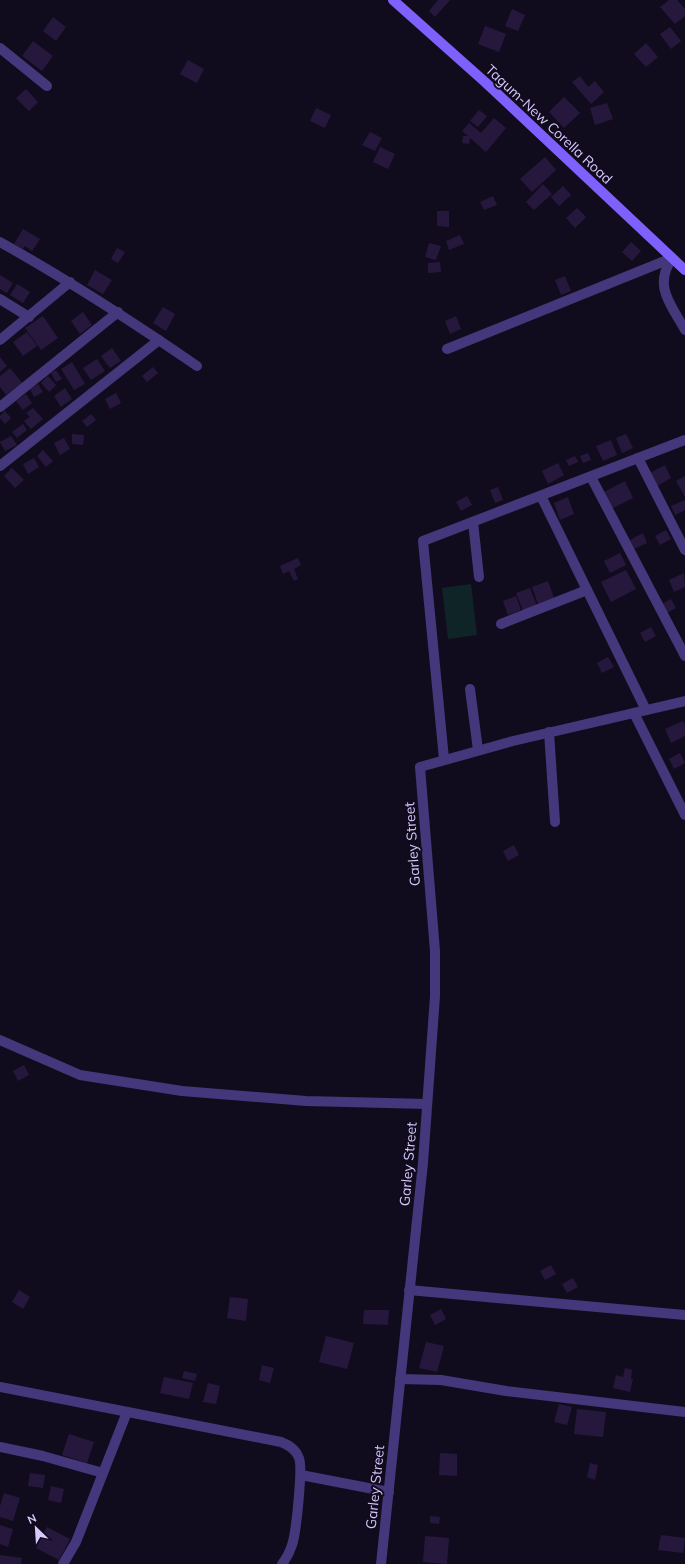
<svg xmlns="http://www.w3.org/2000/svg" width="685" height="1564" font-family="Mulish,sans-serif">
<rect width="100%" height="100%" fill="#110c1d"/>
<polygon fill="#0f2427" points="471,584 477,635 448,639 442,588"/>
<g fill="#26183d">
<polygon points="438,0 450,0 435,17 429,11"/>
<polygon points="669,0 677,0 685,9 685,16 675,24 660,7"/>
<polygon points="512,9 525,15 518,31 505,26"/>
<polygon points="53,17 66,27 56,41 43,31"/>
<polygon points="485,26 506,34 499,52 478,44"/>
<polygon points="670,27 681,41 671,49 660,34"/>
<polygon points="33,41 53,56 42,71 22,56"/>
<polygon points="646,43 658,57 646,67 634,54"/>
<polygon points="188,60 204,69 197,83 180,74"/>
<polygon points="580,76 588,87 595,81 604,92 591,104 572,82"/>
<polygon points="26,89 38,102 29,111 16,98"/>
<polygon points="564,97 580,113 564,128 549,112"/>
<polygon points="607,103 613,119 595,125 590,108"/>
<polygon points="316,108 331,115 325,128 310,121"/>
<polygon points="479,110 487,116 478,127 470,121"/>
<polygon points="494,118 506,128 486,152 470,138 469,144 462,143 463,136 468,136 462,131 469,123 481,133"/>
<polygon points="370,132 382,138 375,151 362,145"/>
<polygon points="380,147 395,154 388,169 373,162"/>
<polygon points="545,157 556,170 532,192 520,179"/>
<polygon points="543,184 552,194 534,210 526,202"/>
<polygon points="563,186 571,195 559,206 551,197"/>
<polygon points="493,196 497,205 484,210 480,202"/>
<polygon points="577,208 586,217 575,228 566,218"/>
<polygon points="437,211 449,211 449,227 437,226"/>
<polygon points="23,229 40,239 32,251 25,246 23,249 14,244"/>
<polygon points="460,235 464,244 449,250 446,241"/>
<polygon points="631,242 641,251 632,261 622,252"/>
<polygon points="429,243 441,246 436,260 425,257"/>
<polygon points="117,248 125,252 118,263 111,259"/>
<polygon points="440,262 441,272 428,273 428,263"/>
<polygon points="95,270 112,280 103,294 87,285"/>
<polygon points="0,275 13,283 7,293 0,289"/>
<polygon points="565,276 571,291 561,295 555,280"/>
<polygon points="17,284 30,292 23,303 10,295"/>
<polygon points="163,307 175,314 166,331 153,323"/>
<polygon points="83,312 92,325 80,334 71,321"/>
<polygon points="43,316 58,338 41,350 25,328"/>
<polygon points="456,316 461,329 450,334 445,321"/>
<polygon points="27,332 37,346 23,356 13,342"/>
<polygon points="112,348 121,361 110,368 101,356"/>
<polygon points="0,357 7,366 0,372"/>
<polygon points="97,359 105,371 91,380 83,368"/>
<polygon points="72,362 85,384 74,390 61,369"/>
<polygon points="153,367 158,373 147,382 142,376"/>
<polygon points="10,368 22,383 6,395 0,387 0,376"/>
<polygon points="56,370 62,379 56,382 51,373"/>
<polygon points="48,376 56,385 49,392 41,383"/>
<polygon points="38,384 43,392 34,397 30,389"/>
<polygon points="65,388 72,399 61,407 54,396"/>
<polygon points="116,393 121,403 110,409 105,399"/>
<polygon points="26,394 32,403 23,410 16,401"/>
<polygon points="33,408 43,419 31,429 24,421 30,417 26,413"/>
<polygon points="5,411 11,418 5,424 0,418 0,416"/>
<polygon points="91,414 96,420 87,427 82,421"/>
<polygon points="23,424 27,430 17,438 12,432"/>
<polygon points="72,434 84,435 83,445 72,444"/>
<polygon points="626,434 633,448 622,453 616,438"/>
<polygon points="11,436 17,445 5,451 0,442"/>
<polygon points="64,438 70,449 60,455 54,443"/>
<polygon points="611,440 617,455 603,461 596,446"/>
<polygon points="43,450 53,461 46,467 37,456"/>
<polygon points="588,453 591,460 583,463 580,456"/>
<polygon points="575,456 578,462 569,466 566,460"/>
<polygon points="34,458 39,467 28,474 23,464"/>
<polygon points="558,463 564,475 548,484 542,471"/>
<polygon points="665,465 671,478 657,486 650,473"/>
<polygon points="12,468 24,480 15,488 4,476"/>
<polygon points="685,476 685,497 676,481"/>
<polygon points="625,481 633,498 613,508 604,492"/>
<polygon points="498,487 503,500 495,503 490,490"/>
<polygon points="467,496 472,505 461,511 456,502"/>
<polygon points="568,497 574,514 560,520 554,503"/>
<polygon points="685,500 685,510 675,515 671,506"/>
<polygon points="666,530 671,539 660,545 655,536"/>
<polygon points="643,533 647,543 634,549 630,540"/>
<polygon points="620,553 626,565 610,573 604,561"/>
<polygon points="298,558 301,565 294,569 298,579 294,581 289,571 283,574 280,566"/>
<polygon points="626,570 636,589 611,602 601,582"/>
<polygon points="684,573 685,587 674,592 669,580"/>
<polygon points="548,581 554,598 538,604 532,587"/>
<polygon points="530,588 537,606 523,611 516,593"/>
<polygon points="516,596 521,610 508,615 503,601"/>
<polygon points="671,599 676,608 665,614 660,605"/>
<polygon points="651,627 656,636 645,642 640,633"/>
<polygon points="608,657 614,667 602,673 597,663"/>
<polygon points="683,721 685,725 685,736 671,743 665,729"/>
<polygon points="680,753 685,763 674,769 669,759"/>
<polygon points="514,845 519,855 508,861 503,851"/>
<polygon points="24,1065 29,1075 18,1081 13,1071"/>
<polygon points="551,1265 556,1274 545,1280 540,1271"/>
<polygon points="573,1278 578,1287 567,1293 562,1284"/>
<polygon points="19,1290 30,1297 23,1309 12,1302"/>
<polygon points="230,1297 248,1299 246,1321 227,1318"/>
<polygon points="441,1309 446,1319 435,1325 430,1315"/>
<polygon points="364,1310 389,1310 388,1325 363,1324"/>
<polygon points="326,1336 354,1343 347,1369 319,1362"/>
<polygon points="426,1342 444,1346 437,1372 419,1368"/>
<polygon points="262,1365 274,1368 270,1383 259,1380"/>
<polygon points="625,1368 632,1370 631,1379 633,1379 630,1392 613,1388 616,1375 623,1377"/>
<polygon points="184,1371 197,1374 195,1381 182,1378"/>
<polygon points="164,1377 193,1383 189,1399 160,1393"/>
<polygon points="208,1383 220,1386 216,1404 203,1402"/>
<polygon points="559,1404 572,1407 567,1425 554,1422"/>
<polygon points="577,1409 606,1412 603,1437 574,1434"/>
<polygon points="69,1434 94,1442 87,1463 62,1455"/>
<polygon points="440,1453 457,1454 457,1476 439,1475"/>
<polygon points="590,1463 598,1465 595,1480 587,1477"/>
<polygon points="30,1473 45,1475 43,1488 28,1486"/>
<polygon points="51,1486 64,1489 61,1503 48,1500"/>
<polygon points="4,1493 20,1498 13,1521 0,1517 0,1506"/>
<polygon points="430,1516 440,1517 439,1524 430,1523"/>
<polygon points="0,1525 13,1529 8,1547 0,1544"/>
<polygon points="47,1527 70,1539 59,1560 36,1548"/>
<polygon points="661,1535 685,1538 683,1553 658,1550"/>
<polygon points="425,1536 449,1538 447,1564 423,1562"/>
<polygon points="0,1555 22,1558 21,1564 0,1564"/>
</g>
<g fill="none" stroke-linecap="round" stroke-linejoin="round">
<g stroke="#45377b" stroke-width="10">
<polyline points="0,48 47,86"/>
<path d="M0,242C68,280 133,322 197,366"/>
<path d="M672,258C653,287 671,304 685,330"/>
<polyline points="0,299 29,317"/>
<polyline points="0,340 70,282"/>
<polyline points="447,349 672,258"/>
<polyline points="0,407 118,312"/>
<polyline points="638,458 685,550"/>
<polyline points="0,466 159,340"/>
<polyline points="591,477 685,656"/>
<polyline points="541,496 646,710"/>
<polyline points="473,522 479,577"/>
<polyline points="501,624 587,590"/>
<polyline points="470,689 478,750"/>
<polyline points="634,713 685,815"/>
<polyline points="549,732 555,822"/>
<polyline points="444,759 423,541 685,440"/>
<polyline points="0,1040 80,1075 182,1091 306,1101 427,1104"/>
<polyline points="409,1290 685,1315"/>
<polyline points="400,1379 441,1380 506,1391 685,1412"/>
<path d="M0,1387L281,1442C289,1445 296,1449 299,1458C303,1468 296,1534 292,1545C290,1551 286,1559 282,1564"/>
<polyline points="0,1447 43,1456 103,1473"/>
<polyline points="301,1475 389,1492"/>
<polyline points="63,1564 76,1542 127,1412"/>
<polyline points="381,1564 423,1163 435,996 435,951 420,767 513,741 685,701"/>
</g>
<polyline stroke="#7e60fd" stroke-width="10" points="393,0 485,82 685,270"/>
</g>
<g text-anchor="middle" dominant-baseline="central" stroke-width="4" stroke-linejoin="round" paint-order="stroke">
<g font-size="14" fill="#d7c8fe" stroke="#110c1d">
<text transform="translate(549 124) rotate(43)">Tagum-New Corella Road</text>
<text transform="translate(412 844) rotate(-94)">Garley Street</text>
<text transform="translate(408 1164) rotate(-85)">Garley Street</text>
<text transform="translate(375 1487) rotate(-84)">Garley Street</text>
</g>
</g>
<g transform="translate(36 1528) rotate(335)" stroke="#110c1d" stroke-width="3" paint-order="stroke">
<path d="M0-3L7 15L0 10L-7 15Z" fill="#d7c8fe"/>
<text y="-6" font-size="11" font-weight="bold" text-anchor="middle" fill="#d7c8fe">N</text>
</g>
</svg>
